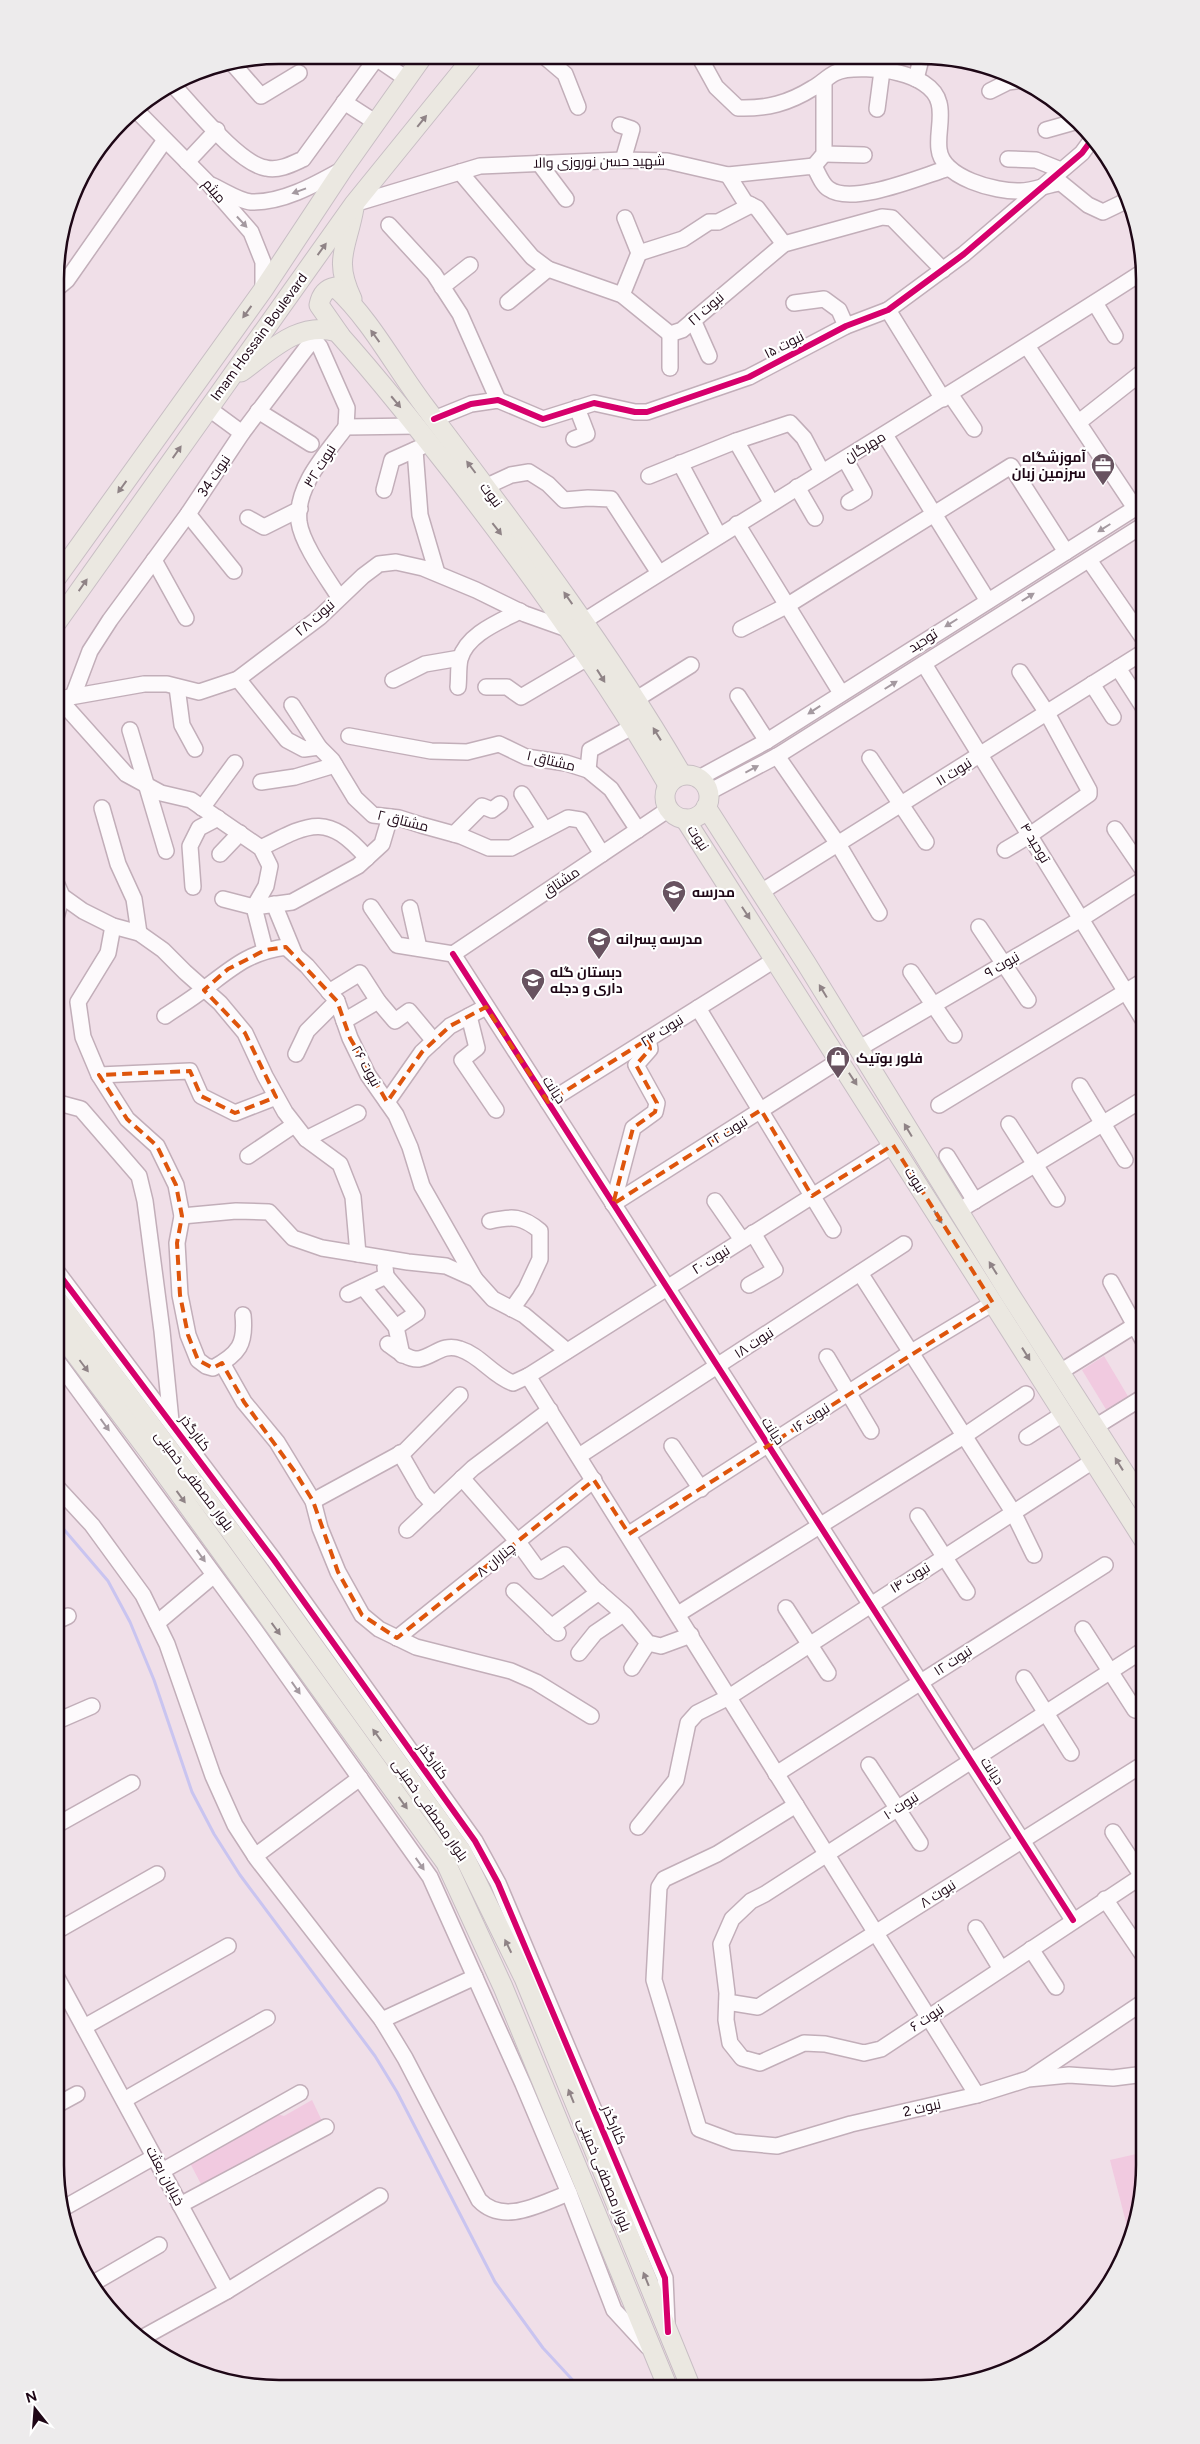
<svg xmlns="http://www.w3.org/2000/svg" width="1200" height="2444" font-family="Figtree,Cairo,sans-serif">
<rect width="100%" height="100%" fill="#f0dfe8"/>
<g fill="#f1cae0">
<polygon points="1104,1356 1129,1398 1107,1411 1082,1370"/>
<polygon points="312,2100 323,2123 203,2188 190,2163 277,2114 284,2116"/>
<polygon points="1145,2152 1145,2180 1131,2242 1110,2160"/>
</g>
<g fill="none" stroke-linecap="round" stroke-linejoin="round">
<polyline stroke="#c9c4f0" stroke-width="3" points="55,1519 108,1581 130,1622 154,1680 192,1792 214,1834 240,1875 375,2056 397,2092 495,2282 543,2348 580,2388"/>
<g stroke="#c2aeb9" stroke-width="18">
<g id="minor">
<polyline points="545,57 565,74 578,107"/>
<polyline points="376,58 407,79"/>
<path d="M700,58L716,87L738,108C767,109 789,103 813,88C821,84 827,77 835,73C849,66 884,69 899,73C915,77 935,86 939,103C943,117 937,134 939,149C942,178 996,192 1020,191C1034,191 1048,184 1061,183L1088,205L1103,212L1130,199"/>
<polyline points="233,64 261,96 299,73"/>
<polyline points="916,79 921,59"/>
<path d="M173,85C193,106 239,164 266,168C279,171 292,164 303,159L378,56"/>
<polyline points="990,91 1008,82 1023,80"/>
<polyline points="344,102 375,122"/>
<polyline points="134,108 210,185 251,232 263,262 263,290"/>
<polyline points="877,109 882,71"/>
<polyline points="620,125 632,129 623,160"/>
<polyline points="1046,130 1078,121"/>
<polyline points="824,154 864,155"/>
<polyline points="1008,159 1036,160 1061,170"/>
<polyline points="187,162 217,130"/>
<polyline points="539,163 566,199"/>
<polyline points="814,166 824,154 824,81"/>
<polyline points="460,172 532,257 548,269 622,295 670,334 682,330 784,244 882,217 892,218 943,270"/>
<polyline points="728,175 745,202 757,208 784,244"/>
<path d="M211,185C223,190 239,201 251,202C283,203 316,184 343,169"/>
<path d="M354,204L480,166L623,160L667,161L728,175L814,166C818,173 822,185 829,189C853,206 922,176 949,168"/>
<polyline points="389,225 434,274 460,314 498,400"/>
<polyline points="639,253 683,239 709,222 718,222 751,205"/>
<polyline points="442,287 470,265"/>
<polyline points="55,290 67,280 165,140"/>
<polyline points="622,295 639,253 625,218"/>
<polyline points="508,302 548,269"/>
<polyline points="794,303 824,299 839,310 846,326"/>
<polyline points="1095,303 1115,336"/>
<polyline points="888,310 943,399"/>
<polyline points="693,320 709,356"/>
<polyline points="670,334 670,368"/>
<polyline points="1027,346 1135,508"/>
<polyline points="950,394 974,429"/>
<polyline points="208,408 242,433"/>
<polyline points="258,411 311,444"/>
<polyline points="434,419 471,404 498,400 543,419 594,403 635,412 647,412 749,377 846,326 888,310 964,254 1082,153 1093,138"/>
<polyline points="1079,422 1145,370"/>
<polyline points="885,435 988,601"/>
<polyline points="574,439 587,434 577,408"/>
<polyline points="736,441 790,423 804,438 822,472"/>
<polyline points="415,450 420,515 437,573"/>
<polyline points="845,459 864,493 849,502"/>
<polyline points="680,463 719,536"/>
<polyline points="649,476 736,441 771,502"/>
<polyline points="485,487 511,475 529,472 548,484 564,500 588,498 611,499 659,573"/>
<polyline points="797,487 815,518"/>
<polyline points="384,490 392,460 421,447"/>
<polyline points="188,514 234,571"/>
<polyline points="248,518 264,527 300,509"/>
<polyline points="737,524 841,693"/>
<polyline points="154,560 186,618"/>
<polyline points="1089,560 1145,641"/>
<path d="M339,597C327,578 302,544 299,522C295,486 326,454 346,427L416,426"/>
<path d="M584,621C770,503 959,390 1144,271"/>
<polyline points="741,629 788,605 1011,466 1066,552"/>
<polyline points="924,664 1145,1023"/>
<polyline points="1118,668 1145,710"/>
<polyline points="238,679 287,740 304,749 319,747 332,760 355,798 373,815 399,818 421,825 461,836 489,848 511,848 568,818 581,820 602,854"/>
<polyline points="393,680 425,664 460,658"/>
<polyline points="1092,684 1113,717"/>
<polyline points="177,687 182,725 195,749"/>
<path d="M458,687C459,678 458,668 460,659C467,634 499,622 520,611"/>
<polyline points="486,687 507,687 521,697 589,657"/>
<polyline points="73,696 90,651 110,620 188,514 242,433 311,342 316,342 320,347 347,408 346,427"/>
<polyline points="738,696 767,741"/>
<polyline points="59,699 126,774 161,793 191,800 261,848 270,866 266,886 254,907 265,950"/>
<polyline points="635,700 691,665"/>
<polyline points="55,703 59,699 144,684 167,684 199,692 238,679 320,617 363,576 379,564 396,562 423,568 476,590 525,614 570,630"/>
<polyline points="292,705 319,747"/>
<polyline points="130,730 166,851"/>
<polyline points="349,736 431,751 467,752 499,744 526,757 566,763 588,770 611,789 638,830"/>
<polyline points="777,756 838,844 879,913"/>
<polyline points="870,758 926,842"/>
<polyline points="588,770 590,750 632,727"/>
<polyline points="699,778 767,741 1145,502"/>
<polyline points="261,782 295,777 335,765"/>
<polyline points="709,792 777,756 1145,524"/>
<polyline points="522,794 545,830"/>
<polyline points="102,808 118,864 134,899 139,933"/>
<polyline points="202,808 235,763"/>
<polyline points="1115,829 1145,873"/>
<polyline points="454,834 482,806 492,810 500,804"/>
<path d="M261,848C310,823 327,812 367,858"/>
<polyline points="1005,850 1030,835 1089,794 1089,790 1047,713 1020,672"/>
<polyline points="220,854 240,833"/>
<polyline points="55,880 62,896 83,911 113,926 139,933 163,950 185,972 220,1003 245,1033 265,1076 285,1112 306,1139 340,1164 353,1197 358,1254"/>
<polyline points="193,887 190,846 199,828 218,818"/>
<polyline points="761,892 1145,651"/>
<polyline points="223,899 254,907 292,902 358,866 382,844 390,817"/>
<polyline points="274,904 295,955"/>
<polyline points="371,907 397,945 453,954"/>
<polyline points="410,908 419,948"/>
<polyline points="55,921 62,896"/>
<path d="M113,926L108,953L78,1002L83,1037L99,1075L127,1119L157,1146L176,1185L182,1216L177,1243L180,1295L188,1335L198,1360L206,1366L213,1368C239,1354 246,1344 243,1315"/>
<polyline points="979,927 1028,1000"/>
<polyline points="453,954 1073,1920"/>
<polyline points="453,954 669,809"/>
<polyline points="911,972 954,1035"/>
<polyline points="329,992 360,973 378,1001"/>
<polyline points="698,1008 833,1230"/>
<path d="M165,1016C178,1007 192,999 204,989C233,967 249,952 286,947L307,966L337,1001L350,1038L368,1075L396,1115L410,1147L422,1186L475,1279"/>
<polyline points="469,1016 477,1048 462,1060 496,1110"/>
<polyline points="344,1021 378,1001 395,1021 409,1011 434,1041"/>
<polyline points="858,1049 1081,919 1145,878"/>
<polyline points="296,1054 307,1031 337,1001"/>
<polyline points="99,1075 190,1071 201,1096 235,1113 276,1097"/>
<polyline points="1080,1086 1125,1160"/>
<polyline points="55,1102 81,1109 139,1176 145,1201 162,1331 171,1421"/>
<polyline points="387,1102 422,1052 450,1026 486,1007"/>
<polyline points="548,1102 776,959"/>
<polyline points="939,1105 1145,980"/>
<polyline points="1009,1124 1057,1199"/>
<polyline points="306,1139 358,1113"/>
<polyline points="248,1156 294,1125"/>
<polyline points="947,1156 975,1201"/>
<polyline points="715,1201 742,1240"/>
<polyline points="613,1204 840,1060"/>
<polyline points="613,1204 633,1128 655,1112 657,1103 636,1065 650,1049 648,1039"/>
<polyline points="958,1211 1145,1098"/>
<polyline points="182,1216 236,1211 269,1212 293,1238 322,1248 408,1262 446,1266 475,1279 493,1299 524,1315 567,1351"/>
<path d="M490,1221C513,1216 522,1216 540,1231V1259L526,1289L512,1309"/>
<polyline points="55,1269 274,1560 475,1841 498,1883 665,2278 667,2323"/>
<polyline points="860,1273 1013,1512 1034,1555"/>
<polyline points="386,1276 417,1313 396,1327"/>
<polyline points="1111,1282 1145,1344"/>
<polyline points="749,1285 775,1270 753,1233"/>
<polyline points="363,1287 396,1327 402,1355"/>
<polyline points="348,1294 386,1276 385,1267"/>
<path d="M388,1344C396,1350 408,1360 419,1359C434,1356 443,1343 460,1349C480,1355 493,1376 513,1383L528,1376L893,1145"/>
<polyline points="827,1357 871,1431"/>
<polyline points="55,1358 254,1629 430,1877 523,2084 569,2193 614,2310 648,2347"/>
<polyline points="222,1363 244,1402 277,1442 313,1501 320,1528 338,1572 362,1615 379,1629 416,1647 511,1671 536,1682 591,1716"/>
<polyline points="1060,1372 1145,1319"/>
<polyline points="528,1376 977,2095"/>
<polyline points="1095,1427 1145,1396"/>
<polyline points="1027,1437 1063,1414"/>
<polyline points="672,1446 701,1489"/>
<polyline points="400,1453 423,1493 434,1505"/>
<polyline points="579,1456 904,1244"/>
<polyline points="462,1478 518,1542 539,1571 565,1555 594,1588 625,1615 648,1643 661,1646 691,1635"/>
<path d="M55,1485L92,1525L143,1595L167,1644L213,1776L235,1825L257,1859L382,2020L405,2058L479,2200C504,2226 541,2203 569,2193"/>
<polyline points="313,1501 405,1451 460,1395"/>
<polyline points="918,1516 967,1592"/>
<polyline points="407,1530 473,1468 550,1410"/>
<polyline points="629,1534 910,1353 993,1303"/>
<polyline points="514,1591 558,1633"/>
<polyline points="786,1608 828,1673"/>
<polyline points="678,1614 964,1436 1026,1394"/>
<polyline points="55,1622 68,1616"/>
<polyline points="157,1623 214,1575"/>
<polyline points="551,1627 599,1592"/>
<polyline points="1083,1629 1135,1710"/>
<polyline points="397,1638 594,1480"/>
<polyline points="579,1653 595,1633 623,1614"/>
<polyline points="632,1668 648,1643"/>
<polyline points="1024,1678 1071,1753"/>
<polyline points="55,1722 92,1706"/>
<polyline points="869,1765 920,1843"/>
<polyline points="776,1774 1105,1565"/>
<polyline points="796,1805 717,1854 664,1879 659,1887 654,1980 699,2129 734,2142 777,2146 851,2124 977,2095 1028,2079 1069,2075 1113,2078 1145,2074"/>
<polyline points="55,1826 132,1783"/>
<polyline points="638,1827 676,1780 688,1723 697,1713 729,1697 1093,1461"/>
<polyline points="1113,1832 1142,1876"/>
<polyline points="255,1856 360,1778"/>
<polyline points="1145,1874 881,2049 864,2053 825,2044 804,2043 760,2063 742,2058 730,2043 726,2020 727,1993 721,1944 732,1919 751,1901 765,1894 1145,1649"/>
<polyline points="1105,1899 1145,1958"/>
<polyline points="976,1928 1001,1969"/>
<polyline points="55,1932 157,1874"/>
<polyline points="1031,1949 1056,1987"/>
<polyline points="55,1974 227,2291 140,2339"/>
<polyline points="727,2002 758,2007 1145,1763"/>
<polyline points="382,2020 475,1977"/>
<polyline points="84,2027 228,1946"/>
<polyline points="1030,2078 1145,2001"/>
<polyline points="124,2100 267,2018"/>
<polyline points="55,2106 77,2094"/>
<polyline points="162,2171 300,2093"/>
<polyline points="180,2205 326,2127"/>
<polyline points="62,2209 154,2157"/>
<polyline points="90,2285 159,2245"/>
<polyline points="227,2291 380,2196"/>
</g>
</g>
<g stroke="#c8bec4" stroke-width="21">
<g id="major">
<path d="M352,299C333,259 347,248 354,208"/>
<path d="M340,335L319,305C321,295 325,289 335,287C372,321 396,369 426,408C516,527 607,646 682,775"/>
<path d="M241,372C269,352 299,320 337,332C380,380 420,431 460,482C535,579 606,678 668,785"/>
<polyline points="55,580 263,290 343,169 423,56"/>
<polyline points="55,625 354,204 474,56"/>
<circle cx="687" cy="797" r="22"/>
<polyline points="706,807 806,963 1009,1293 1145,1505"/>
<polyline points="685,819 1145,1542"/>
<polyline points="55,1297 235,1537 462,1852 524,1978 691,2388"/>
<polyline points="55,1327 150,1453 446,1863 503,1987 668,2388"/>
</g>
</g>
<use href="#minor" stroke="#fdfafc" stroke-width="15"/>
<use href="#major" stroke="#ebe8e1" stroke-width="19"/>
<g stroke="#fff" stroke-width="9">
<g id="cycleway">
<polyline points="434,419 471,404 498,400 543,419 594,403 635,412 647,412 749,377 846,326 888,310 964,254 1082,153 1093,138"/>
<polyline points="453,954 1073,1920"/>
<polyline points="55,1269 274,1560 475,1841 498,1883 665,2278 668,2332"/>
</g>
</g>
<use href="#cycleway" stroke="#d6006c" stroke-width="6"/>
</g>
<defs><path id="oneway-solid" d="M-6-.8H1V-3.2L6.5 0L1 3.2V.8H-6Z" transform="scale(1.25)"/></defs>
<g fill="#8f8386">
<use href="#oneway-solid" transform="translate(422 121) rotate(-51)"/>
<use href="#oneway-solid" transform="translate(322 249) rotate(-54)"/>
<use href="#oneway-solid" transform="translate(247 312) rotate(126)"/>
<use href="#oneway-solid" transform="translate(375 336) rotate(-126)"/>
<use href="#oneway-solid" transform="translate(396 402) rotate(50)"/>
<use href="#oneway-solid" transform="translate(177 452) rotate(-55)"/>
<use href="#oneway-solid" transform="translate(471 467) rotate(-127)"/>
<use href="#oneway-solid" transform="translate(122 487) rotate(126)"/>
<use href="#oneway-solid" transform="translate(497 529) rotate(52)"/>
<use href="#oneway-solid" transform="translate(83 585) rotate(-55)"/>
<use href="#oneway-solid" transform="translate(568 598) rotate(-125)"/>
<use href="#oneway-solid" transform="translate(601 676) rotate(58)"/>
<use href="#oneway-solid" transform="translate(657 734) rotate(-122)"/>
<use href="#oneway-solid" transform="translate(746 913) rotate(57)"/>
<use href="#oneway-solid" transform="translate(823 991) rotate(-121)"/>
<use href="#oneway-solid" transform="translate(853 1079) rotate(57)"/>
<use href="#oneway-solid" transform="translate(908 1130) rotate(-121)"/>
<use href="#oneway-solid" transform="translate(938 1217) rotate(58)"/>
<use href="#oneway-solid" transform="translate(993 1268) rotate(-122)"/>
<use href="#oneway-solid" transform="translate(1026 1354) rotate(58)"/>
<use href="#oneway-solid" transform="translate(84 1366) rotate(53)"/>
<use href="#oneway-solid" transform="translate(1119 1464) rotate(-122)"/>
<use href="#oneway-solid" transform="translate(181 1497) rotate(54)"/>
<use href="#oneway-solid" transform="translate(276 1629) rotate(54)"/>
<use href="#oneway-solid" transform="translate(377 1735) rotate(-126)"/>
<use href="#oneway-solid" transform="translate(403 1803) rotate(54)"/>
<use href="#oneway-solid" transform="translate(508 1946) rotate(-116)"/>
<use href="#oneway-solid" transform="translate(571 2096) rotate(-112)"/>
<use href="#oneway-solid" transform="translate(646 2279) rotate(-112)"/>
</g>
<g fill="#a499a0">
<use href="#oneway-solid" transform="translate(299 191) rotate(160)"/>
<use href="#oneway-solid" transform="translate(242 222) rotate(47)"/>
<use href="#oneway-solid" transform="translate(1104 528) rotate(148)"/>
<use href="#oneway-solid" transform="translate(1028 597) rotate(-32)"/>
<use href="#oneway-solid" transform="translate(951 623) rotate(148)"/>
<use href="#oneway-solid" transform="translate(891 685) rotate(-32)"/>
<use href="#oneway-solid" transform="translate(814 710) rotate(147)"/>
<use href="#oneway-solid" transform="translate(752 769) rotate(-28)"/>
<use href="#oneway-solid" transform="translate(105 1425) rotate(54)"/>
<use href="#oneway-solid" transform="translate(201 1556) rotate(54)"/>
<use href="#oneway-solid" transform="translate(296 1688) rotate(55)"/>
<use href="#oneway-solid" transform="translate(420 1864) rotate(55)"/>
</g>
<path fill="none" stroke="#de550c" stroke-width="4" stroke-dasharray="10 6" stroke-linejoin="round" d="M286,947L337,1001L350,1038L387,1102L422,1052L450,1026L486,1007L548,1102L648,1039L650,1049L636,1065L657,1103L655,1112L633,1128L613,1204L761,1110L812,1196L893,1145L993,1303L629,1534L594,1480L397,1638L362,1615L338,1572L313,1501L295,1472L244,1402L222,1363L213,1368L198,1360L188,1335L180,1295L177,1243L182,1216L176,1185L157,1146L127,1119L99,1075L190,1071L201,1096L235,1113L276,1097L245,1033L204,990L228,969L250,958L265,950Z"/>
<defs>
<g id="office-pin" transform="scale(1.25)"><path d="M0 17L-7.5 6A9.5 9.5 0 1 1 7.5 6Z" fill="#685360" stroke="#fff"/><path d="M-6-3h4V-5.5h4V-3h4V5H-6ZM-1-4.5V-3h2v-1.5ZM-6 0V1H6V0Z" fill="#fff"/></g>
<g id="school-pin" transform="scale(1.25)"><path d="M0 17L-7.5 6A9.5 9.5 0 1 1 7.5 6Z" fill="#685360" stroke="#fff"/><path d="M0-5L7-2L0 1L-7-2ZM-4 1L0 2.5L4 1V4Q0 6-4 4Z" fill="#fff"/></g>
<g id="shop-pin" transform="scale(1.25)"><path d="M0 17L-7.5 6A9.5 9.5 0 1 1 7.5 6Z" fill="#685360" stroke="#fff"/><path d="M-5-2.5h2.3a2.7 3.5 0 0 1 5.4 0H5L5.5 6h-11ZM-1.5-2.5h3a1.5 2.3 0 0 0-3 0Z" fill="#fff"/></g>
</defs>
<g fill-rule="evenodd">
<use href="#office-pin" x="1103" y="465"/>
<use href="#school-pin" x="674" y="892"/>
<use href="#school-pin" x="599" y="939"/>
<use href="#school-pin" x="533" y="980"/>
<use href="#shop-pin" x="838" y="1058"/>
</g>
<g text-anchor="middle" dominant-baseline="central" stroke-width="4.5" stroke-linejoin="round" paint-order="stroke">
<g font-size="14" fill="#1e0716" stroke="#fff">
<text transform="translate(599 162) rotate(-1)">شهید حسن نوروزی والا</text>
<text transform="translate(214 191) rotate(49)">میثم</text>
<text transform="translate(706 309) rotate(-41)">نبوت ۲۱</text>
<text transform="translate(259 337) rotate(-54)">Imam Hossain Boulevard</text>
<text transform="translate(784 345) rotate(-27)">نبوت ۱۵</text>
<text transform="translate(865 447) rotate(-31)">مهرگان</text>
<text transform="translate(320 466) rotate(-58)">نبوت ۳۲</text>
<text transform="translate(214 476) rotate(-56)">نبوت 34</text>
<text transform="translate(491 495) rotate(53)">نبوت</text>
<text transform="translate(315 618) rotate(-41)">نبوت ۲۸</text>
<text transform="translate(923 641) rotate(-32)">توحید</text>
<text transform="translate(551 761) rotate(13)">مشتاق ۱</text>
<text transform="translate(954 772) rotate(-32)">نبوت ۱۱</text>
<text transform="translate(403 821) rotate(14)">مشتاق ۲</text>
<text transform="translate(698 838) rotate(57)">نبوت</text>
<text transform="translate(1035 843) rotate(59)">توحید ۴</text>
<text transform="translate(561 882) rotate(-34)">مشتاق</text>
<text transform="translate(1002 965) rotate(-30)">نبوت ۹</text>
<text transform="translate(662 1031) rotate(-32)">نبوت ۲۴</text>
<text transform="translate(366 1066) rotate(61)">نبوت ۲۶</text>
<text transform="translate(554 1090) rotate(57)">دیانت</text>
<text transform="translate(727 1132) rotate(-32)">نبوت ۲۲</text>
<text transform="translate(915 1180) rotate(58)">نبوت</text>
<text transform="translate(711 1260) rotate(-32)">نبوت ۲۰</text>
<text transform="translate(754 1343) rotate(-33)">نبوت ۱۸</text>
<text transform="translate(811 1418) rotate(-33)">نبوت ۱۶</text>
<text transform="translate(773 1431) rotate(57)">دیانت</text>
<text transform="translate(195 1433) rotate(53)">کنارگذر</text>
<text transform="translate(194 1481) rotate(53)">بلوار مصطفی خمینی</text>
<text transform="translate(496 1560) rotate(-39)">چناران ۸</text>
<text transform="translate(910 1578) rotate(-32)">نبوت ۱۴</text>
<text transform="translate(953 1661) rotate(-33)">نبوت ۱۲</text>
<text transform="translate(433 1761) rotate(54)">کنارگذر</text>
<text transform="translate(992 1771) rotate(57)">دیانت</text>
<text transform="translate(901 1806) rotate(-33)">نبوت ۱۰</text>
<text transform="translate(430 1810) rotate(55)">بلوار مصطفی خمینی</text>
<text transform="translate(938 1894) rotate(-32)">نبوت ۸</text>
<text transform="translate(927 2018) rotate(-34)">نبوت ۶</text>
<text transform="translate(922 2108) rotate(-13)">نبوت 2</text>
<text transform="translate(614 2125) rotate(67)">کنارگذر</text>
<text transform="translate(604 2175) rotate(68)">بلوار مصطفی خمینی</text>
<text transform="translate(165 2176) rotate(62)">خیابان بعثت</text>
</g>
<g font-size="14" font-weight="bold" fill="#1e0716" stroke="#fff" text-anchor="start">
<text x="1086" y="457" text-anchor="end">آموزشگاه<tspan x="1086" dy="16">سرزمین زبان</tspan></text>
<text x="692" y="892">مدرسه</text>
<text x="616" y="939">مدرسه پسرانه</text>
<text x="550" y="972">دبستان گله<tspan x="550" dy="16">داری و دجله</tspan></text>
<text x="856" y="1058">فلور بوتیک</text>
</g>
</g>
<path d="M0 0H1200V2444H0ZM279 64H921A215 215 0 0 1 1136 279V2165A215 215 0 0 1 921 2380H279A215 215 0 0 1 64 2165V279A215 215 0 0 1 279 64Z" fill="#edebec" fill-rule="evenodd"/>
<path fill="none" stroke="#1e0716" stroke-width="2.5" d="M279 64H921A215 215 0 0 1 1136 279V2165A215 215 0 0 1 921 2380H279A215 215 0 0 1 64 2165V279A215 215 0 0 1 279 64Z"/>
<g transform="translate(35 2409) rotate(343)" stroke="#ffffff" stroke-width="4" paint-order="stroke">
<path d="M0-4L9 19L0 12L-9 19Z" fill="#1e0716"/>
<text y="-8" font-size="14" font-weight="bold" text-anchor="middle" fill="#1e0716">N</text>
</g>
</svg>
